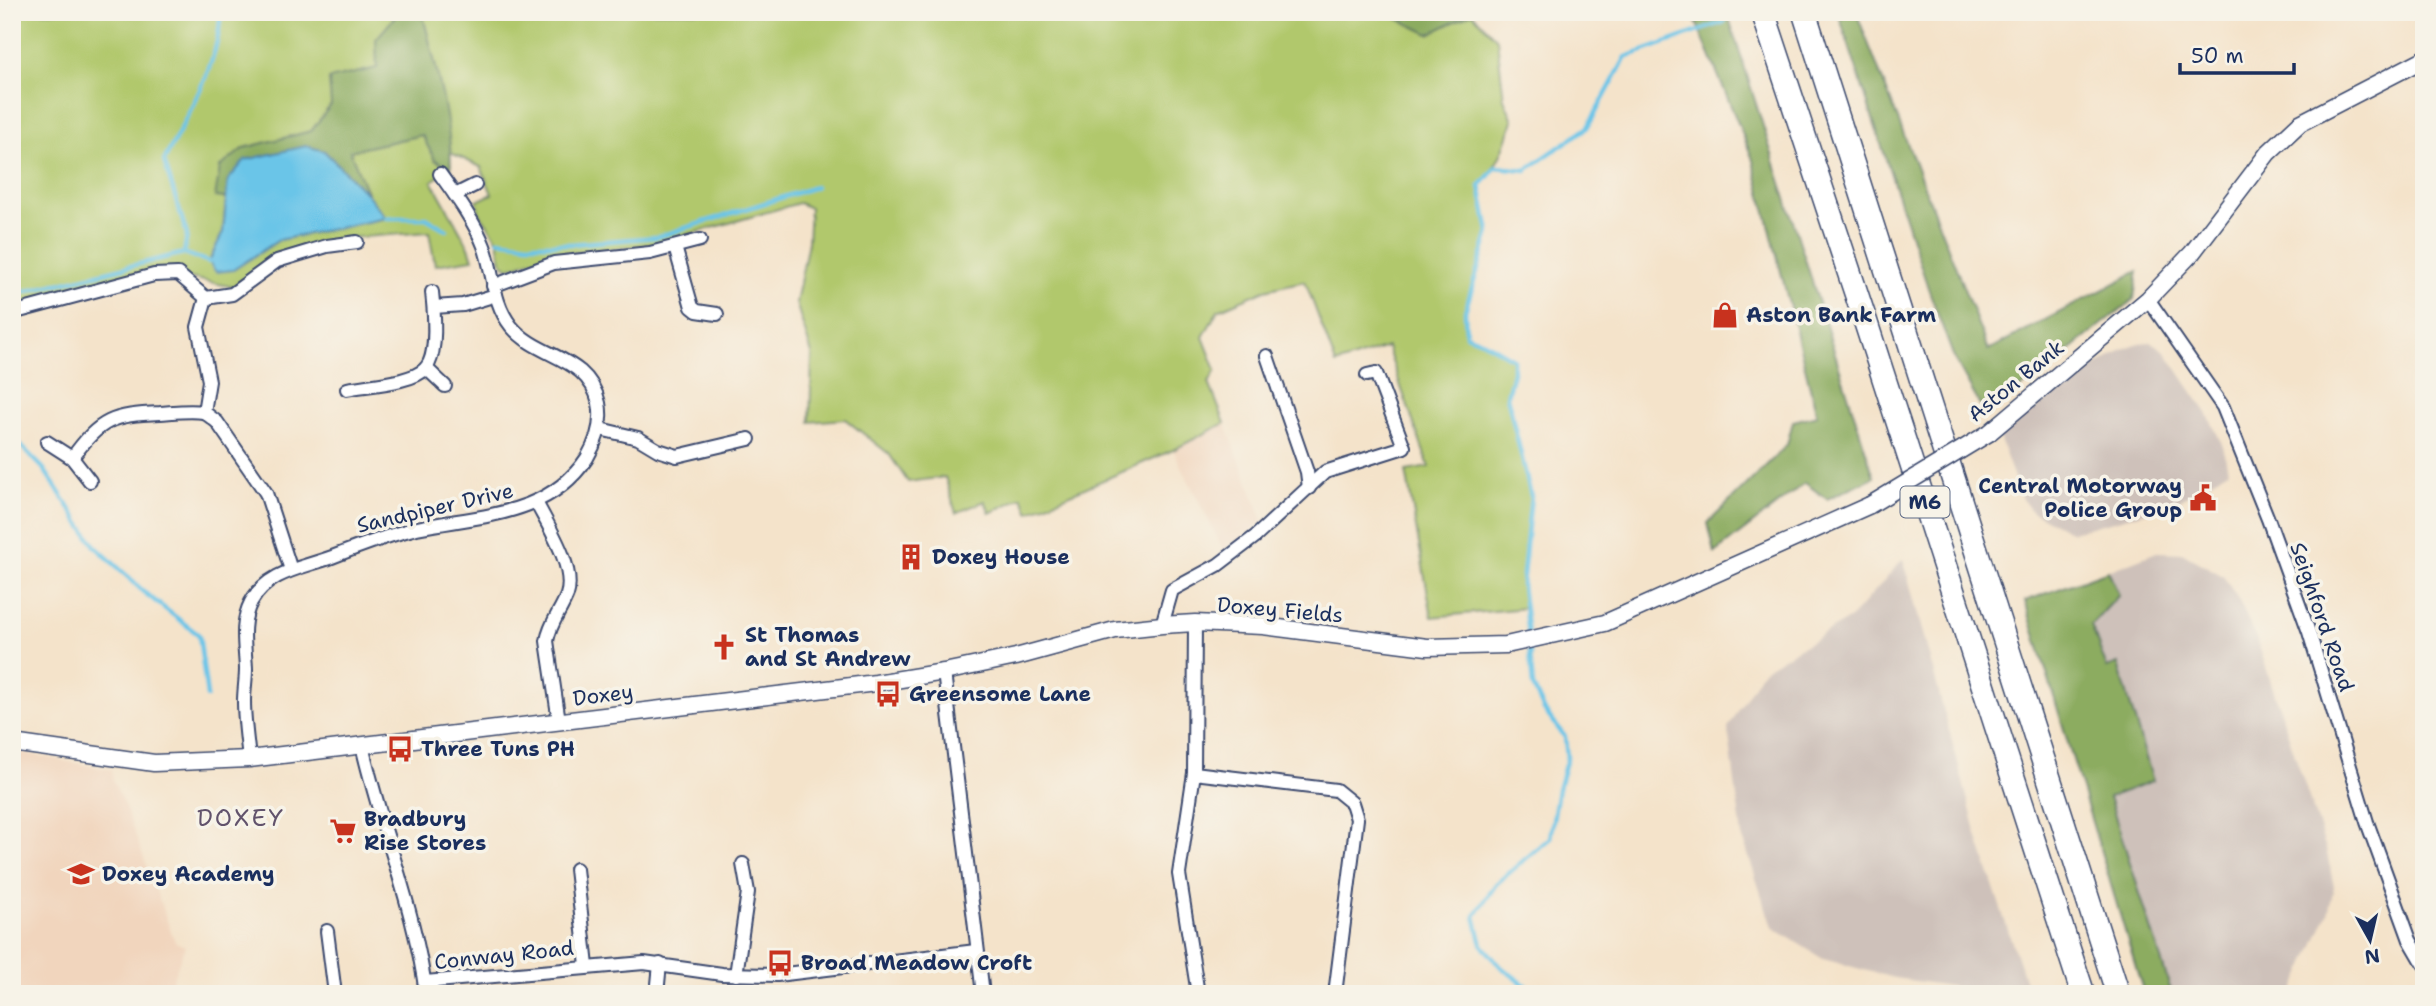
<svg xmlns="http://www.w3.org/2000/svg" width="2436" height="1006" font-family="'Shantell Sans',sans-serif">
<rect width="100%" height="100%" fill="#f7f3e8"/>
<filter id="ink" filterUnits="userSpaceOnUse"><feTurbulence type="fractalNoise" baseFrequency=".0143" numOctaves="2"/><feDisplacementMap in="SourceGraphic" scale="14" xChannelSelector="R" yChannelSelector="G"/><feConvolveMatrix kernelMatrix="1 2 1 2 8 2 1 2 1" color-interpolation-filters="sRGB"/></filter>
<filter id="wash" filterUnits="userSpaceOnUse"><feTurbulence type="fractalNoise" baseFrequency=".00686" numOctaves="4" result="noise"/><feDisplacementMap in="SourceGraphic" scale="28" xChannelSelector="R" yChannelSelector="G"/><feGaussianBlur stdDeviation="1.57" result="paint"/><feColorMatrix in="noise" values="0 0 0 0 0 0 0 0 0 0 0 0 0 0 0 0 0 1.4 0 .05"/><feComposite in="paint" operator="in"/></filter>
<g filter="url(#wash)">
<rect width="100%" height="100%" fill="#f4e3ca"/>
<g fill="#f1d5bd">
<polygon points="1225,423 1263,521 1224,551 1173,450"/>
<polygon points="12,751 112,770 113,781 125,807 175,942 185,946 167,994 12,994"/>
</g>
<g fill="#cec1ba">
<polygon points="2151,342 2165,351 2207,413 2223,446 2228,471 2170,506 2072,532 2032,512 2022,499 1999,437 2066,386 2123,349 2139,343"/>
<polygon points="2157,552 2183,553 2223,576 2238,599 2256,637 2326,849 2334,887 2328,914 2292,994 2172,994 2109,797 2153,781 2118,665 2107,668 2091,625 2118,595 2108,571"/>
<polygon points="1903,559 1979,842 2029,994 2006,994 1894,978 1823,959 1772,927 1742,836 1728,728 1763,670 1852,617"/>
</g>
<g fill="#b1c86c" stroke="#667c65" stroke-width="2">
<polygon points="12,12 399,12 392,19 377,68 331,105 311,132 244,148 215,197 226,198 223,232 209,262 233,270 279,240 385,218 368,195 349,151 422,135 435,160 451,168 432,181 469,247 473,259 435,265 429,232 349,238 274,255 233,287 152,270 12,309"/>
<path d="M422,12H1384L1429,34L1472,13L1497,39L1504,99L1513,120C1505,147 1499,164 1480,186L1489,232L1465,311L1466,334L1484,342L1513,359V372L1507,396L1531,496L1522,585L1525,608L1432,617L1406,471L1429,467L1387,347L1336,364L1305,281L1265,290L1218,310L1203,337L1216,370L1209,383L1225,423L1173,450L1029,512L1022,497L990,513L985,501L956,513L945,477L908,482L889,454L845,419L810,422L812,354L796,303L808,242L810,208L799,203L656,244L544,256L509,268L502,263L498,240L479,212L477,201L492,194L481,167L451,153L437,72Z"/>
</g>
<g fill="#8cac60" stroke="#546e5f" stroke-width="2">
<path d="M399,12H422C434,61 451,118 451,168L435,160L422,135L350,151L368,195L324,151L228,180L226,198L215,197L220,167L244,148L311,131L331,105L329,79L377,68L376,39Z"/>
<polygon points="1384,12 1472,12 1472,13 1429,34"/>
<polygon points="1692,12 1727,12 1874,477 1827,499 1805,483 1715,553 1708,523 1787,445 1793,421 1817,415 1752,157"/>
<polygon points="1838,12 1856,12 1988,350 2138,271 2134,299 1986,416 1954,358 1928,288"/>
<polygon points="2108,571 2119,595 2091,625 2107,668 2118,664 2153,781 2109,797 2172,994 2144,994 2025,601"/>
</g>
<polygon fill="#6ac5e8" stroke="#427aa3" stroke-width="2" points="306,146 324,151 368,195 386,218 279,240 233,270 216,272 209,262 223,232 228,180 245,160"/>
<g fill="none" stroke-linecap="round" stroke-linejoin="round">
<g stroke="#6ac5e8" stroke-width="4.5">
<polyline points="386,218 426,218 447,230"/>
<polyline points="498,240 528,244 571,244 657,237 815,187"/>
<path d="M184,253L187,235L164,161C185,120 222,58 220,12"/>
<polyline points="12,295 184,253 209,262"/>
<polyline points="12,437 43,468 95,546 146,594 199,635 207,696"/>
<polyline points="1528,635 1522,585 1531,496 1507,396 1513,372 1513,359 1484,342 1466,335 1465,311 1489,232 1480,186 1496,167 1526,170 1588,127 1626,57 1724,22"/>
<polyline points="1529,644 1533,686 1544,710 1565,737 1567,758 1558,790 1550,838 1496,884 1475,916 1482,945 1501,967 1537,994"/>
</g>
</g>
</g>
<g filter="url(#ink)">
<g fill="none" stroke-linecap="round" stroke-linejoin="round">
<g stroke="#3c4a6e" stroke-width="16">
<g id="minor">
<polyline points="455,195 475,185"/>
<polyline points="675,247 692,307 697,311 717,314"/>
<polyline points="493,286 554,263 650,253 700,240"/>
<polyline points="206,298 198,327 209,381 204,412 217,422 266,493 291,570"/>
<polyline points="2148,299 2223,407 2268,519 2309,632 2367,822 2410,940 2424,964"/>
<polyline points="434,307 463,305 496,295"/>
<polyline points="12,313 154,275 178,274 206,298 232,294 277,261 327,246 357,242"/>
<polyline points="1267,356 1307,472 1309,488"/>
<polyline points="426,368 445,386"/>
<path d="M347,389C366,385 413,383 426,368C438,354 434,310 432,292"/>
<polyline points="600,429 638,438 658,450 677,456 749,439"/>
<polyline points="47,442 72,458 90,481"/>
<path d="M72,458C100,419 113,415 160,413C175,412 189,410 204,412"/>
<path d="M536,502C548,526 576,568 567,595C561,611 550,623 547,641L559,721"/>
<polyline points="1195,623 1194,773 1179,874 1198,994"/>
<polyline points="1162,625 1172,590 1218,565 1256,536 1325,472 1404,447 1376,373 1367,375"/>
<polyline points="944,672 983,994"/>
<path d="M362,745C381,829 415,908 426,994"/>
<path d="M249,759C247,739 244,720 244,701C244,690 246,680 246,669C245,646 240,623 251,602C268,571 303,568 332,557C360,546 388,535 417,528C479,515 548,517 587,458C597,441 603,423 599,403C588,355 538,359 511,326C492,302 494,273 484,246C475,222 455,195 440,174"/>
<polyline points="1194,773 1336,790 1352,803 1357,819 1335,994"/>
<polyline points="576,869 587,966"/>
<polyline points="327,931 335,994"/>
<polyline points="736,975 748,892 743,864"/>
<polyline points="425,982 644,963 722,974 777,975 976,951"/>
<polyline points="657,994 660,964"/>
</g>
</g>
<g stroke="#3c4a6e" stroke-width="19">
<g id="tertiary">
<polyline points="1989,433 2148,299 2192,253 2268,153 2300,123 2424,59"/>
<polyline points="12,743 154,763 249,759 876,683 944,672 1016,657 1115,630 1162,625 1195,623 1263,626 1427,647 1506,645 1605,623 1870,505"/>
</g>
</g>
<g stroke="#3c4a6e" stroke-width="26">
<g id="motorway">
<polyline points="1763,12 1866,323 2083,994"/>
<polyline points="1804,12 2118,994"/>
</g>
</g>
<use href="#minor" stroke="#fff" stroke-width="12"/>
<use href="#tertiary" stroke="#fff" stroke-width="16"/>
<use href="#motorway" stroke="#fff" stroke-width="23"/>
<g stroke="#3c4a6e" stroke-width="19" stroke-linecap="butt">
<polyline id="tertiary-bridge" points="1870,505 1989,433"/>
</g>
<use href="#tertiary-bridge" stroke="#fff" stroke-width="16"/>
</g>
</g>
<defs>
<g id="shop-bare" transform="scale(2.1)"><path d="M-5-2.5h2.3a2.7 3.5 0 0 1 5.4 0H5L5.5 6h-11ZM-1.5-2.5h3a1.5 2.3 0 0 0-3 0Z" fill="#c8321e" stroke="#f7f3e8" stroke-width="2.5" paint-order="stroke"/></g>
<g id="civic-bare" transform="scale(2.1)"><path d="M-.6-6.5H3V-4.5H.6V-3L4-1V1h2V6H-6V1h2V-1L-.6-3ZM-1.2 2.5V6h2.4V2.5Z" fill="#c8321e" stroke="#f7f3e8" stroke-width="2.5" paint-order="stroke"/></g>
<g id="building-bare" transform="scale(2.1)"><path d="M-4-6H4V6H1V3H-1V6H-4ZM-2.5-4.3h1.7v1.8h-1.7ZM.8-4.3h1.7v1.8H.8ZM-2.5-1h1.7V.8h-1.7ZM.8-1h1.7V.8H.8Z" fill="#c8321e" stroke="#f7f3e8" stroke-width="2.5" paint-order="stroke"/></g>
<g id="church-bare" transform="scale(2.1)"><path d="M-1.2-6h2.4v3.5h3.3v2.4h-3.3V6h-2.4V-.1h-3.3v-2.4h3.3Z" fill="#c8321e" stroke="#f7f3e8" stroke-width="2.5" paint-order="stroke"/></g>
<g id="bus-bare" transform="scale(2.1)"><path d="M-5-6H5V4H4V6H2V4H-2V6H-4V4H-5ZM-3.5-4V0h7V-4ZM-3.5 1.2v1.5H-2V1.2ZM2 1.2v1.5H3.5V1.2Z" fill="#c8321e" stroke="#f7f3e8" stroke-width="2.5" paint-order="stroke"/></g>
<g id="supermarket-bare" transform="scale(2.1)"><path d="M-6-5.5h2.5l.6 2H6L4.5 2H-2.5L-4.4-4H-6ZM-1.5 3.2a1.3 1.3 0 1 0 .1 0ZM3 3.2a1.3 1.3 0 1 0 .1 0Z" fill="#c8321e" stroke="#f7f3e8" stroke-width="2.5" paint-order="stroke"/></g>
<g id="school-bare" transform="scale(2.1)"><path d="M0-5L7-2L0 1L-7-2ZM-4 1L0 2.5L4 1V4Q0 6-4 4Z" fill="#c8321e" stroke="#f7f3e8" stroke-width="2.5" paint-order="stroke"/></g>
</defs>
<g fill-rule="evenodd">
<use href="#shop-bare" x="1725" y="315"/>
<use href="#civic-bare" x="2203" y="498"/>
<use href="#building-bare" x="911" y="557"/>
<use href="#church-bare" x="724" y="647"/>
<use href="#bus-bare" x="888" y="694"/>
<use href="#bus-bare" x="400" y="749"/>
<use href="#supermarket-bare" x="343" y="831"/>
<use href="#school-bare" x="81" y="874"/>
<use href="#bus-bare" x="780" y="963"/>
</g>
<g text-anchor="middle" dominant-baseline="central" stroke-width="7" stroke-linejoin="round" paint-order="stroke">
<rect fill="#f7f3e8" stroke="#5d6a87" stroke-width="2" x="1900.5" y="486.5" width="49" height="31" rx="5"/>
<g font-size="19" font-weight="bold" fill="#1b2f5e">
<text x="1925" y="502">M6</text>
</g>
<g font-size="21" font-weight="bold" fill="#1b2f5e" stroke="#f7f3e8" text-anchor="start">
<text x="1746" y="315">Aston Bank Farm</text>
<text x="2182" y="486" text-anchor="end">Central Motorway<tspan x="2182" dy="24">Police Group</tspan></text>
<text x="932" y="557">Doxey House</text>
<text x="745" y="635">St Thomas<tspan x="745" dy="24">and St Andrew</tspan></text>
<text x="909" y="694">Greensome Lane</text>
<text x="421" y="749">Three Tuns PH</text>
<text x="364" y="819">Bradbury<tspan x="364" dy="24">Rise Stores</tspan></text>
<text x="102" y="874">Doxey Academy</text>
<text x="801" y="963">Broad Meadow Croft</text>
</g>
<g font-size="21" fill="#1b2f5e" stroke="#f7f3e8">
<text transform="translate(2016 381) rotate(-39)">Aston Bank</text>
<text transform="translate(435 508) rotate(-13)">Sandpiper Drive</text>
<text transform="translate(1280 610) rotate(5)">Doxey Fields</text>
<text transform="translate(2322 617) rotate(71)">Seighford Road</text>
<text transform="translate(603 695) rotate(-7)">Doxey</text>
<text transform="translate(504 955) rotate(-6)">Conway Road</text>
</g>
<g font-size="24" letter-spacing="2" fill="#62536c" stroke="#f7f3e8">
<text x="241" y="818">DOXEY</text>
</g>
</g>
<rect width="2436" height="1006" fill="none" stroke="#f7f3e8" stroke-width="42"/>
<g transform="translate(2370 940) rotate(172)" stroke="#f7f3e8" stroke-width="5" paint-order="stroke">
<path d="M0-5L12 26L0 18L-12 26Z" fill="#1b2f5e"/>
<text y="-10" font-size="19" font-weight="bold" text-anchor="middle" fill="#1b2f5e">N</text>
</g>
<path d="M2180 63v10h114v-10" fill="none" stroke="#1b2f5e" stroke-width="3.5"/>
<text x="2191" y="63" font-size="21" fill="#1b2f5e" stroke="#f7f3e8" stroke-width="5" paint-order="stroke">50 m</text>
</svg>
